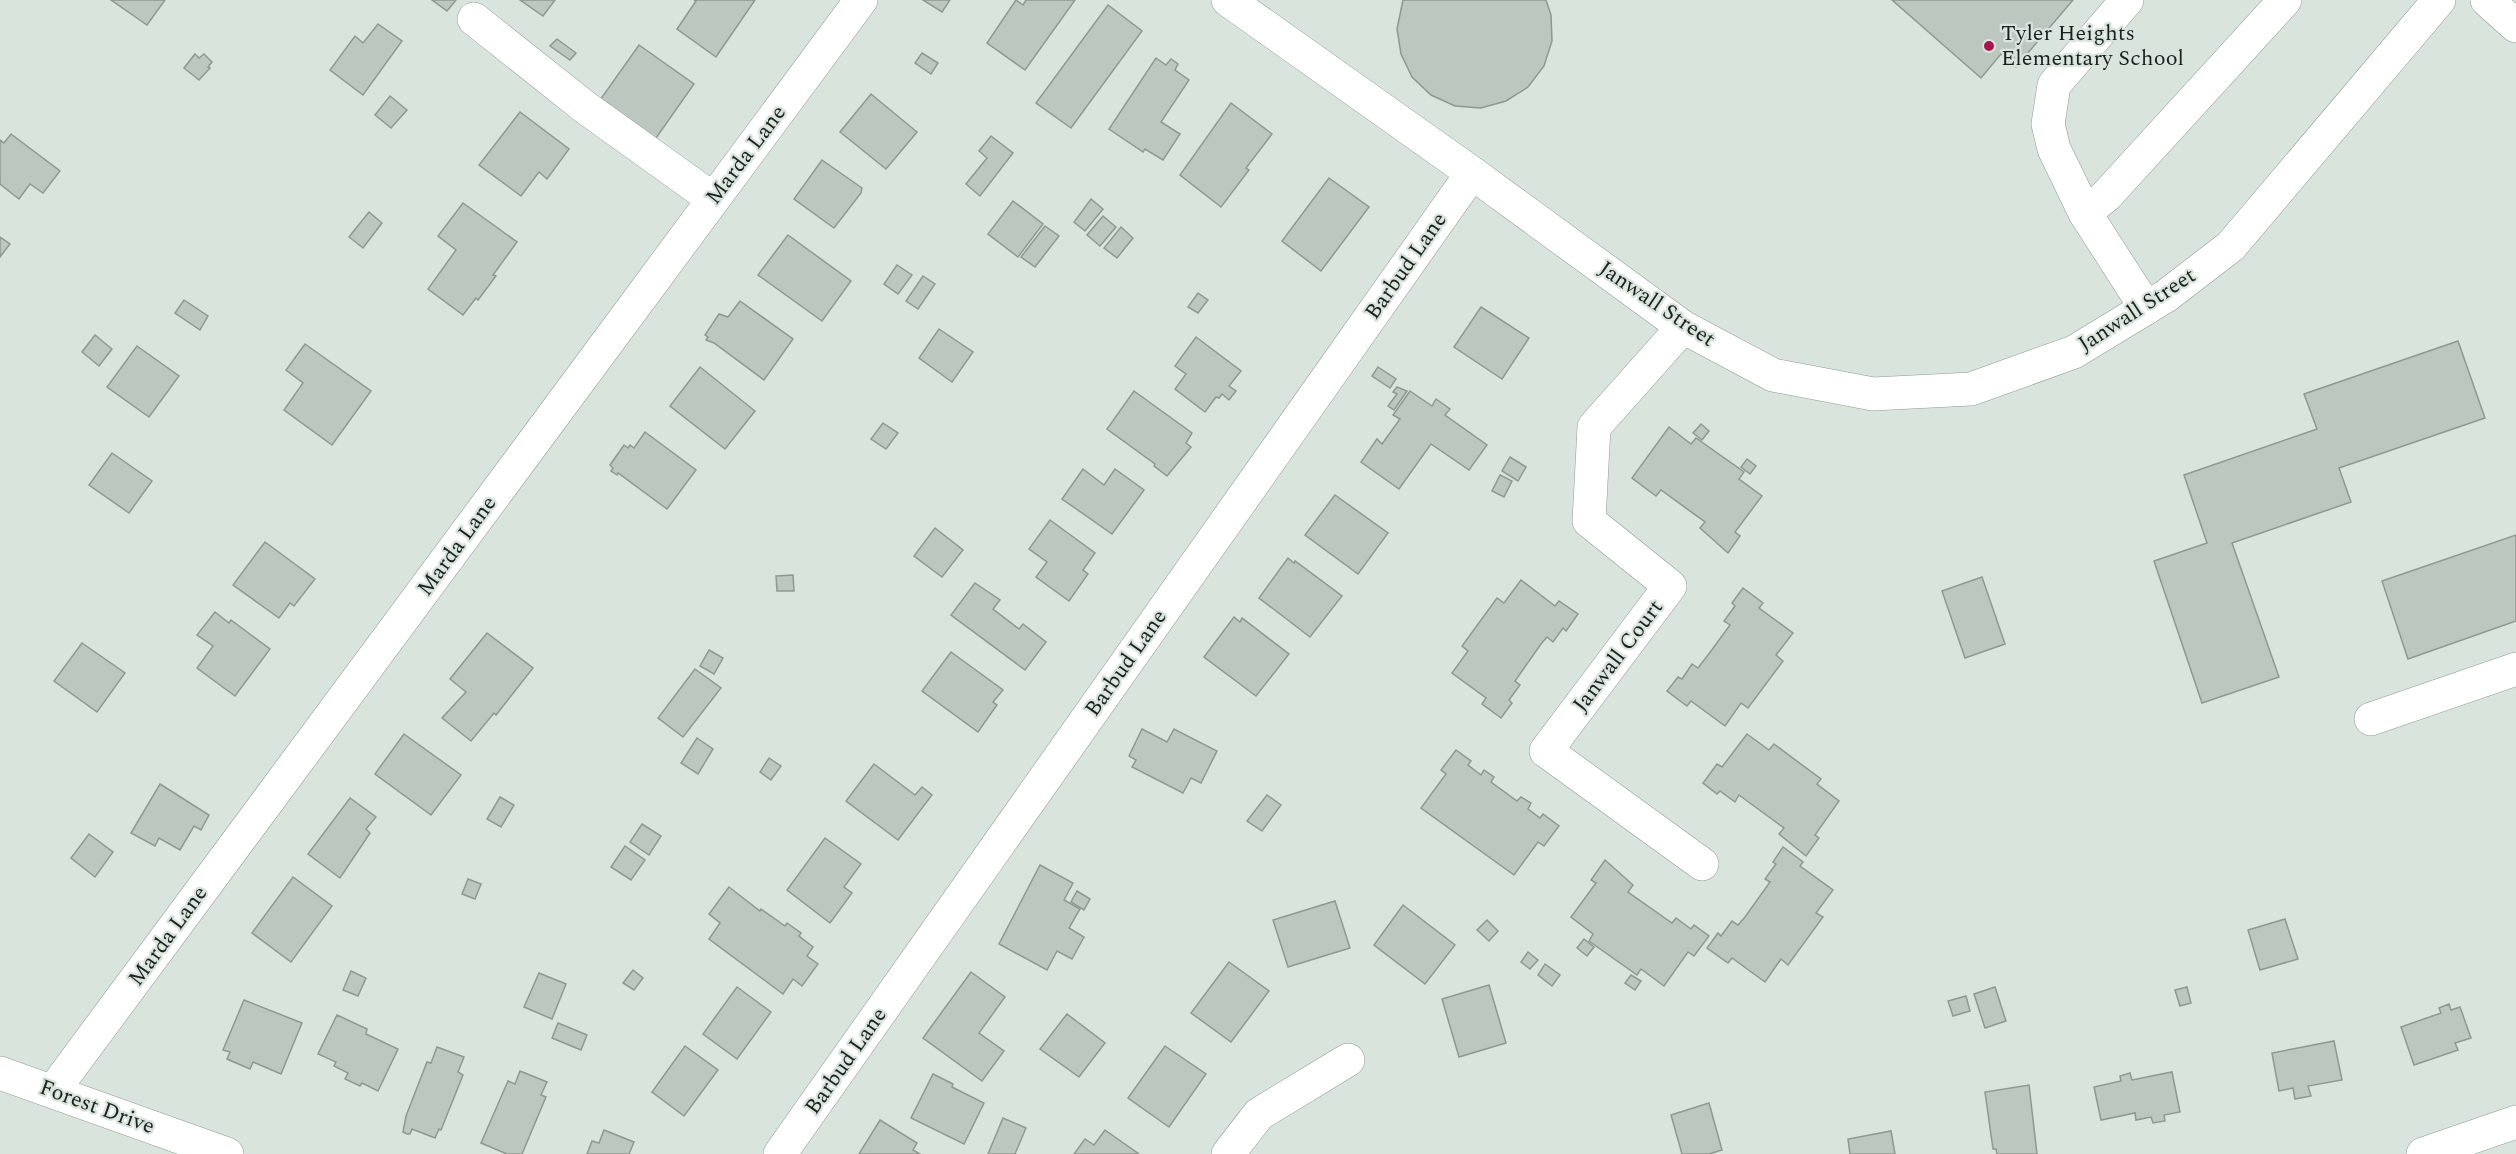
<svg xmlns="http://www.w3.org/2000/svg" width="2516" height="1154" font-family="Spectral,serif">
<rect width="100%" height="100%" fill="#d9e4dc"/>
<g fill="#bcc7bf" stroke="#8e9992" stroke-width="1.5">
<polygon points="111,0 165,0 147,25"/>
<polygon points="432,0 456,0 447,11"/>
<polygon points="520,0 555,0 543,16"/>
<polygon points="694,0 755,0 716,57 677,29 696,1"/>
<polygon points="923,0 950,0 942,12"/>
<polygon points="1016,0 1023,5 1026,0 1075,0 1025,70 987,43"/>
<polygon points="1403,0 1546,0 1551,15 1552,41 1544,66 1528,87 1506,101 1481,108 1455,106 1431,95 1412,77 1401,54 1397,29"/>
<polygon points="1892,0 2073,0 2016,67 2001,54 1981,78"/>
<polygon points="1108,5 1142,31 1071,128 1036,103"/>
<polygon points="378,24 402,41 363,95 330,70 355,36 363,43"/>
<polygon points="557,39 576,53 570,60 550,46"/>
<polygon points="639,45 694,84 654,141 600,100"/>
<polygon points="922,53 938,63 931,74 915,63"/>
<polygon points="195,54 199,58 204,54 212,62 208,67 210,68 199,80 184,68"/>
<polygon points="1156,58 1166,65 1171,59 1178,64 1175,70 1189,80 1161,122 1180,134 1163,160 1145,149 1143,152 1109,129"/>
<polygon points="871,94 917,132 886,169 840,132"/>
<polygon points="390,96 407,110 391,128 375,115"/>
<polygon points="1231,103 1272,134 1246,168 1249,170 1221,207 1180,175"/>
<polygon points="520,112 569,149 547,179 539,172 521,196 479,165"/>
<polygon points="11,134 60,171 43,193 30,184 19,199 0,184 0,140 4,143"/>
<polygon points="991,136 1013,153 980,196 966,184 987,158 979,151"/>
<polygon points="822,160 862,188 861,193 834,228 794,199"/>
<polygon points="1329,178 1369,207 1321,271 1282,241"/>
<polygon points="1091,199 1103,209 1085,231 1074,222"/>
<polygon points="1013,201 1043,224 1018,257 988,234"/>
<polygon points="463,203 517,242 493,275 496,276 478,300 476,298 463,315 428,289 456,250 438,236"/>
<polygon points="369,212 382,223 363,248 349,237"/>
<polygon points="1103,216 1116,227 1100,246 1087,235"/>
<polygon points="1045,226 1059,236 1035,267 1021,257"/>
<polygon points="1121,227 1133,238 1117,258 1104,248"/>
<polygon points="788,235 851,281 822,321 758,275"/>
<polygon points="0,237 10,244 0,257"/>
<polygon points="897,265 912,275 898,294 884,284"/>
<polygon points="923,276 935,284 918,309 906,301"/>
<polygon points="1198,293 1208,300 1198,313 1188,307"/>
<polygon points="184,300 208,316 200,330 175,313"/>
<polygon points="740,301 793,339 764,380 714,343 706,340 708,337 705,335 719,314 728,317"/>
<polygon points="1481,307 1529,338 1502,379 1454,347"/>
<polygon points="939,329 973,352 952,382 919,358"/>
<polygon points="95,335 112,349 99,366 82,352"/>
<polygon points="1196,337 1241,371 1229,386 1236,391 1229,400 1222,394 1219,398 1216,397 1205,412 1175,389 1186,374 1175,366"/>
<polygon points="2458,341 2485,418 2339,468 2351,502 2232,543 2279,677 2202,703 2154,561 2207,543 2184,475 2317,429 2304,394"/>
<polygon points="305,344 371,391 332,445 284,410 303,383 286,370"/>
<polygon points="137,346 179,376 149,417 107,387"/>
<polygon points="700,367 755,411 725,449 670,406"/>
<polygon points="1378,367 1396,379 1390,388 1372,376"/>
<polygon points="1397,387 1407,391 1394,410 1388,406 1397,394 1393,392"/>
<polygon points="1134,391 1192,433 1186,443 1191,447 1167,476 1154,466 1155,464 1107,429"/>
<polygon points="1410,391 1432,406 1436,399 1450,409 1445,415 1487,445 1469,470 1431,444 1399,489 1361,462 1377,439 1382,444 1400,419 1393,415"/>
<polygon points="883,423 898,433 886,449 871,439"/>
<polygon points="1701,424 1709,431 1702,440 1693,433"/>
<polygon points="1669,427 1691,444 1696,438 1744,472 1739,479 1762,496 1735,532 1740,536 1728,553 1700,528 1705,522 1661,490 1656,496 1632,478"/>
<polygon points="645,432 696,470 667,509 618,473 617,475 611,471 613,468 610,465 624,445 628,448 630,445 634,448"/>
<polygon points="112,453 152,481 129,513 89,485"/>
<polygon points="1510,457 1526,467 1518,481 1502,471"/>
<polygon points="1747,459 1756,466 1750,474 1741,467"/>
<polygon points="1083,469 1104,485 1115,469 1144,490 1112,534 1062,499"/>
<polygon points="1500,475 1512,481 1504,497 1492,491"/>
<polygon points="1335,495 1388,533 1358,574 1305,535"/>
<polygon points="1050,520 1095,553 1083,570 1088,574 1069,601 1036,577 1047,562 1029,549"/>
<polygon points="935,528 963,550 942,577 914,556"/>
<polygon points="2516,535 2516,621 2408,659 2382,581"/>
<polygon points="265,542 315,579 294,606 290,603 279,618 233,585"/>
<polygon points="1288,558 1294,563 1295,561 1342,596 1310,637 1259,598"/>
<polygon points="793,575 794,591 777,591 776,576"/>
<polygon points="1982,577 2005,644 1965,658 1942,591"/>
<polygon points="1521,580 1555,606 1559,601 1578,614 1566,631 1563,628 1553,642 1547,637 1541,644 1515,681 1520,685 1509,700 1512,703 1501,718 1482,704 1486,698 1452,673 1468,651 1462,646 1497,598 1504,603"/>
<polygon points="975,583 1000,600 993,609 1019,629 1023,624 1046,642 1025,670 951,615"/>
<polygon points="1743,588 1763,603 1759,608 1793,633 1776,655 1783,661 1748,708 1741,703 1725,726 1691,701 1687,706 1667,691 1678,677 1682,679 1692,664 1698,668 1711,651 1730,625 1724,621 1735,606 1732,603"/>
<polygon points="215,612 229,623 231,620 270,649 235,696 197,668 213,646 197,635"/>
<polygon points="1234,617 1240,622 1242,618 1289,654 1256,696 1204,657"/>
<polygon points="487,633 533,668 496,715 494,713 471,741 442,718 466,692 450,679"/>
<polygon points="82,643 125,673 97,712 54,681"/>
<polygon points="709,650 723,658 714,674 700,666"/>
<polygon points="951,652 1003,690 993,702 997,705 978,732 922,691"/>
<polygon points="695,669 721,688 683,737 658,718"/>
<polygon points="1142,729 1167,742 1174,729 1217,751 1201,783 1191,778 1183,793 1132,767 1136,760 1129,756"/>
<polygon points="404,734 461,775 431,815 375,774"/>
<polygon points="1747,734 1769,750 1774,744 1821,779 1817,784 1839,801 1815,835 1819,838 1806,856 1779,834 1784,828 1739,795 1735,802 1720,791 1717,794 1703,783 1717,764 1722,767"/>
<polygon points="697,738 713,749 698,774 681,763"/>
<polygon points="1456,750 1471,761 1468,765 1481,775 1484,770 1494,777 1491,782 1517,801 1521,797 1531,803 1528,809 1540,818 1543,814 1559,826 1544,846 1538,842 1514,875 1421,808 1446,774 1441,770"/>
<polygon points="769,758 781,766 771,780 760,772"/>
<polygon points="874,764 915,795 922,787 932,795 898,840 846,801"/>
<polygon points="160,784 209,815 201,830 194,826 180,850 159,838 155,846 131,833"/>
<polygon points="1267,795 1281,805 1262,831 1247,821"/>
<polygon points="500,797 514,805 501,827 487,819"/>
<polygon points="350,798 376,817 366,829 370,833 340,878 308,854"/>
<polygon points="642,824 661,836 649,855 630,842"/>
<polygon points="89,834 113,852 95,877 71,858"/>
<polygon points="825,838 861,864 844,887 852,893 830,923 787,890"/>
<polygon points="625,846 645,860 631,880 611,867"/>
<polygon points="1783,847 1803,862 1800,866 1833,890 1816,913 1823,917 1788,965 1781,959 1765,982 1732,958 1728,963 1707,948 1718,933 1721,936 1732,921 1738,925 1745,917 1770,882 1765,879 1776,864 1773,862"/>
<polygon points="1605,860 1633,885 1628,892 1672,923 1676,918 1691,929 1694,925 1709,936 1694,956 1688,952 1664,986 1641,969 1637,975 1589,941 1593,934 1571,917 1596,883 1591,880"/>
<polygon points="1040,865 1073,883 1064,900 1080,909 1069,928 1084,937 1072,959 1057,951 1047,970 999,944"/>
<polygon points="293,877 332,906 291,962 252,933"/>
<polygon points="468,879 481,884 475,899 462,894"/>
<polygon points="729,887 760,911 761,909 785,926 787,923 801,933 799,936 813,947 807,956 818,964 802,986 793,979 783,994 709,939 720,923 709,914"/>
<polygon points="1077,891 1090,899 1084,910 1071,902"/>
<polygon points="1335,901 1350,948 1288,967 1273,920"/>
<polygon points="1403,905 1455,945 1425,984 1374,945"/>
<polygon points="2285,919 2298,959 2260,970 2248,930"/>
<polygon points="1487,920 1498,931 1489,941 1477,930"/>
<polygon points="1584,939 1594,947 1587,956 1577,948"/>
<polygon points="1528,952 1538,960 1530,969 1521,962"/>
<polygon points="1229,962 1269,991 1231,1042 1191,1013"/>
<polygon points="1545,964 1560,975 1552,986 1538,975"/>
<polygon points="633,970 643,978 634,990 623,983"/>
<polygon points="351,971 366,978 358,996 343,990"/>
<polygon points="971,972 1005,997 979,1033 1004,1051 982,1081 923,1038"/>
<polygon points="539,973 566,984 552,1019 524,1007"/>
<polygon points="1631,975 1641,981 1635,990 1625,983"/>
<polygon points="1489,985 1506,1043 1459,1057 1442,999"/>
<polygon points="737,987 771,1012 737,1059 703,1034"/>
<polygon points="1995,987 2006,1021 1985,1028 1974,994"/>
<polygon points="2187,987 2191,1003 2180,1006 2175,990"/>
<polygon points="1966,996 1970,1011 1953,1016 1948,1001"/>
<polygon points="244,1000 302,1023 281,1074 253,1062 250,1069 227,1059 230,1052 223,1050"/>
<polygon points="2449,1004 2451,1010 2460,1007 2471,1038 2455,1043 2458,1050 2414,1065 2401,1027 2441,1013 2439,1008"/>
<polygon points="1067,1014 1105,1043 1079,1077 1040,1049"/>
<polygon points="337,1015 367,1029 366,1034 398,1049 378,1091 362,1083 360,1086 345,1079 348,1073 334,1066 336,1062 318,1054"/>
<polygon points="558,1023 587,1035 581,1050 552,1038"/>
<polygon points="2334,1041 2342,1080 2308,1086 2311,1096 2295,1099 2293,1088 2279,1091 2272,1053"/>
<polygon points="685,1046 718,1070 684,1116 652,1092"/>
<polygon points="1165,1046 1206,1074 1169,1127 1128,1098"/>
<polygon points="437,1047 464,1057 458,1072 463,1075 441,1130 439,1129 435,1138 412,1129 410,1134 407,1134 403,1132 406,1116 427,1062 431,1063"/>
<polygon points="520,1071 547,1082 541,1095 546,1097 522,1154 507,1154 481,1143 508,1081 515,1084"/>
<polygon points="2172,1072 2180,1112 2164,1115 2165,1121 2153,1123 2151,1117 2136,1120 2135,1113 2101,1120 2094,1087 2121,1081 2120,1076 2130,1073 2132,1080"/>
<polygon points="933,1074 953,1084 952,1087 984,1103 964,1144 911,1118"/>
<polygon points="2029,1085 2037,1154 1997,1154 1996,1149 1993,1149 1985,1092"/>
<polygon points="1709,1103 1722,1150 1709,1154 1682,1154 1671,1115"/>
<polygon points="1003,1118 1026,1128 1015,1154 988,1154"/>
<polygon points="880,1120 917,1143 913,1150 920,1154 859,1154"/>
<polygon points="604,1130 634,1142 629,1154 587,1154 592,1141 599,1143"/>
<polygon points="1105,1130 1139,1154 1074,1154 1085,1139 1094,1145"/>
<polygon points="1891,1131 1895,1154 1850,1154 1848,1139"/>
</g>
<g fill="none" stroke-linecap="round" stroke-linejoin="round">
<g stroke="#8f9a93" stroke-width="34">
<g id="minor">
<polyline points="1228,0 1472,173 1683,327 1773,375 1873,394 1971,389 2074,352 2166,296 2231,246 2439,0"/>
<polyline points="2487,0 2516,26"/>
<polyline points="474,19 586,108 713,199"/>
<polyline points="2085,213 2054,149 2048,124 2054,85 2127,0"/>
<polyline points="2146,308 2085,213 2106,196 2285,0"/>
<polyline points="1683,327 1594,427 1589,521 1670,586 1546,751 1702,864"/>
<polyline points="2371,719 2516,669"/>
<polyline points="53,1091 861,0"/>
<polyline points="780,1154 1472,173"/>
<polyline points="1228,1154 1259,1114 1348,1060"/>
<polyline points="2423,1154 2516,1122"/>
</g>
</g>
<g stroke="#8f9a93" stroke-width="34">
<polyline id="major" points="0,1073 227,1154"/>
</g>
<use href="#minor" stroke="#fff" stroke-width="33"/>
<use href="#major" stroke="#fff" stroke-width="33"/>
</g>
<circle fill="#a8154e" stroke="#d9e4dc" stroke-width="2" cx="1989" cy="46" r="6"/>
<g text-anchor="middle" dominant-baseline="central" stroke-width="4.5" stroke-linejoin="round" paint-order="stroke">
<g font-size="22" fill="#1c211e" stroke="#d9e4dc" text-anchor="start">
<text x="2001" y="33">Tyler Heights<tspan x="2001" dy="25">Elementary School</tspan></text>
</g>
<g font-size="22" fill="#1c211e" stroke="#d9e4dc">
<text transform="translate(746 155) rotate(-53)">Marda Lane</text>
<text transform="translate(1406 266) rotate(-55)">Barbud Lane</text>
<text transform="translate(1657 304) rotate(34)">Janwall Street</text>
<text transform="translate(2137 310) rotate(-33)">Janwall Street</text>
<text transform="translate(457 546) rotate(-54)">Marda Lane</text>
<text transform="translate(1618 656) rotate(-53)">Janwall Court</text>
<text transform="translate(1126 663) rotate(-55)">Barbud Lane</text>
<text transform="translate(168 936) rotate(-54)">Marda Lane</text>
<text transform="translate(846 1061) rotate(-55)">Barbud Lane</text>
<text transform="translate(97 1107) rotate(20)">Forest Drive</text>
</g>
</g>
</svg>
